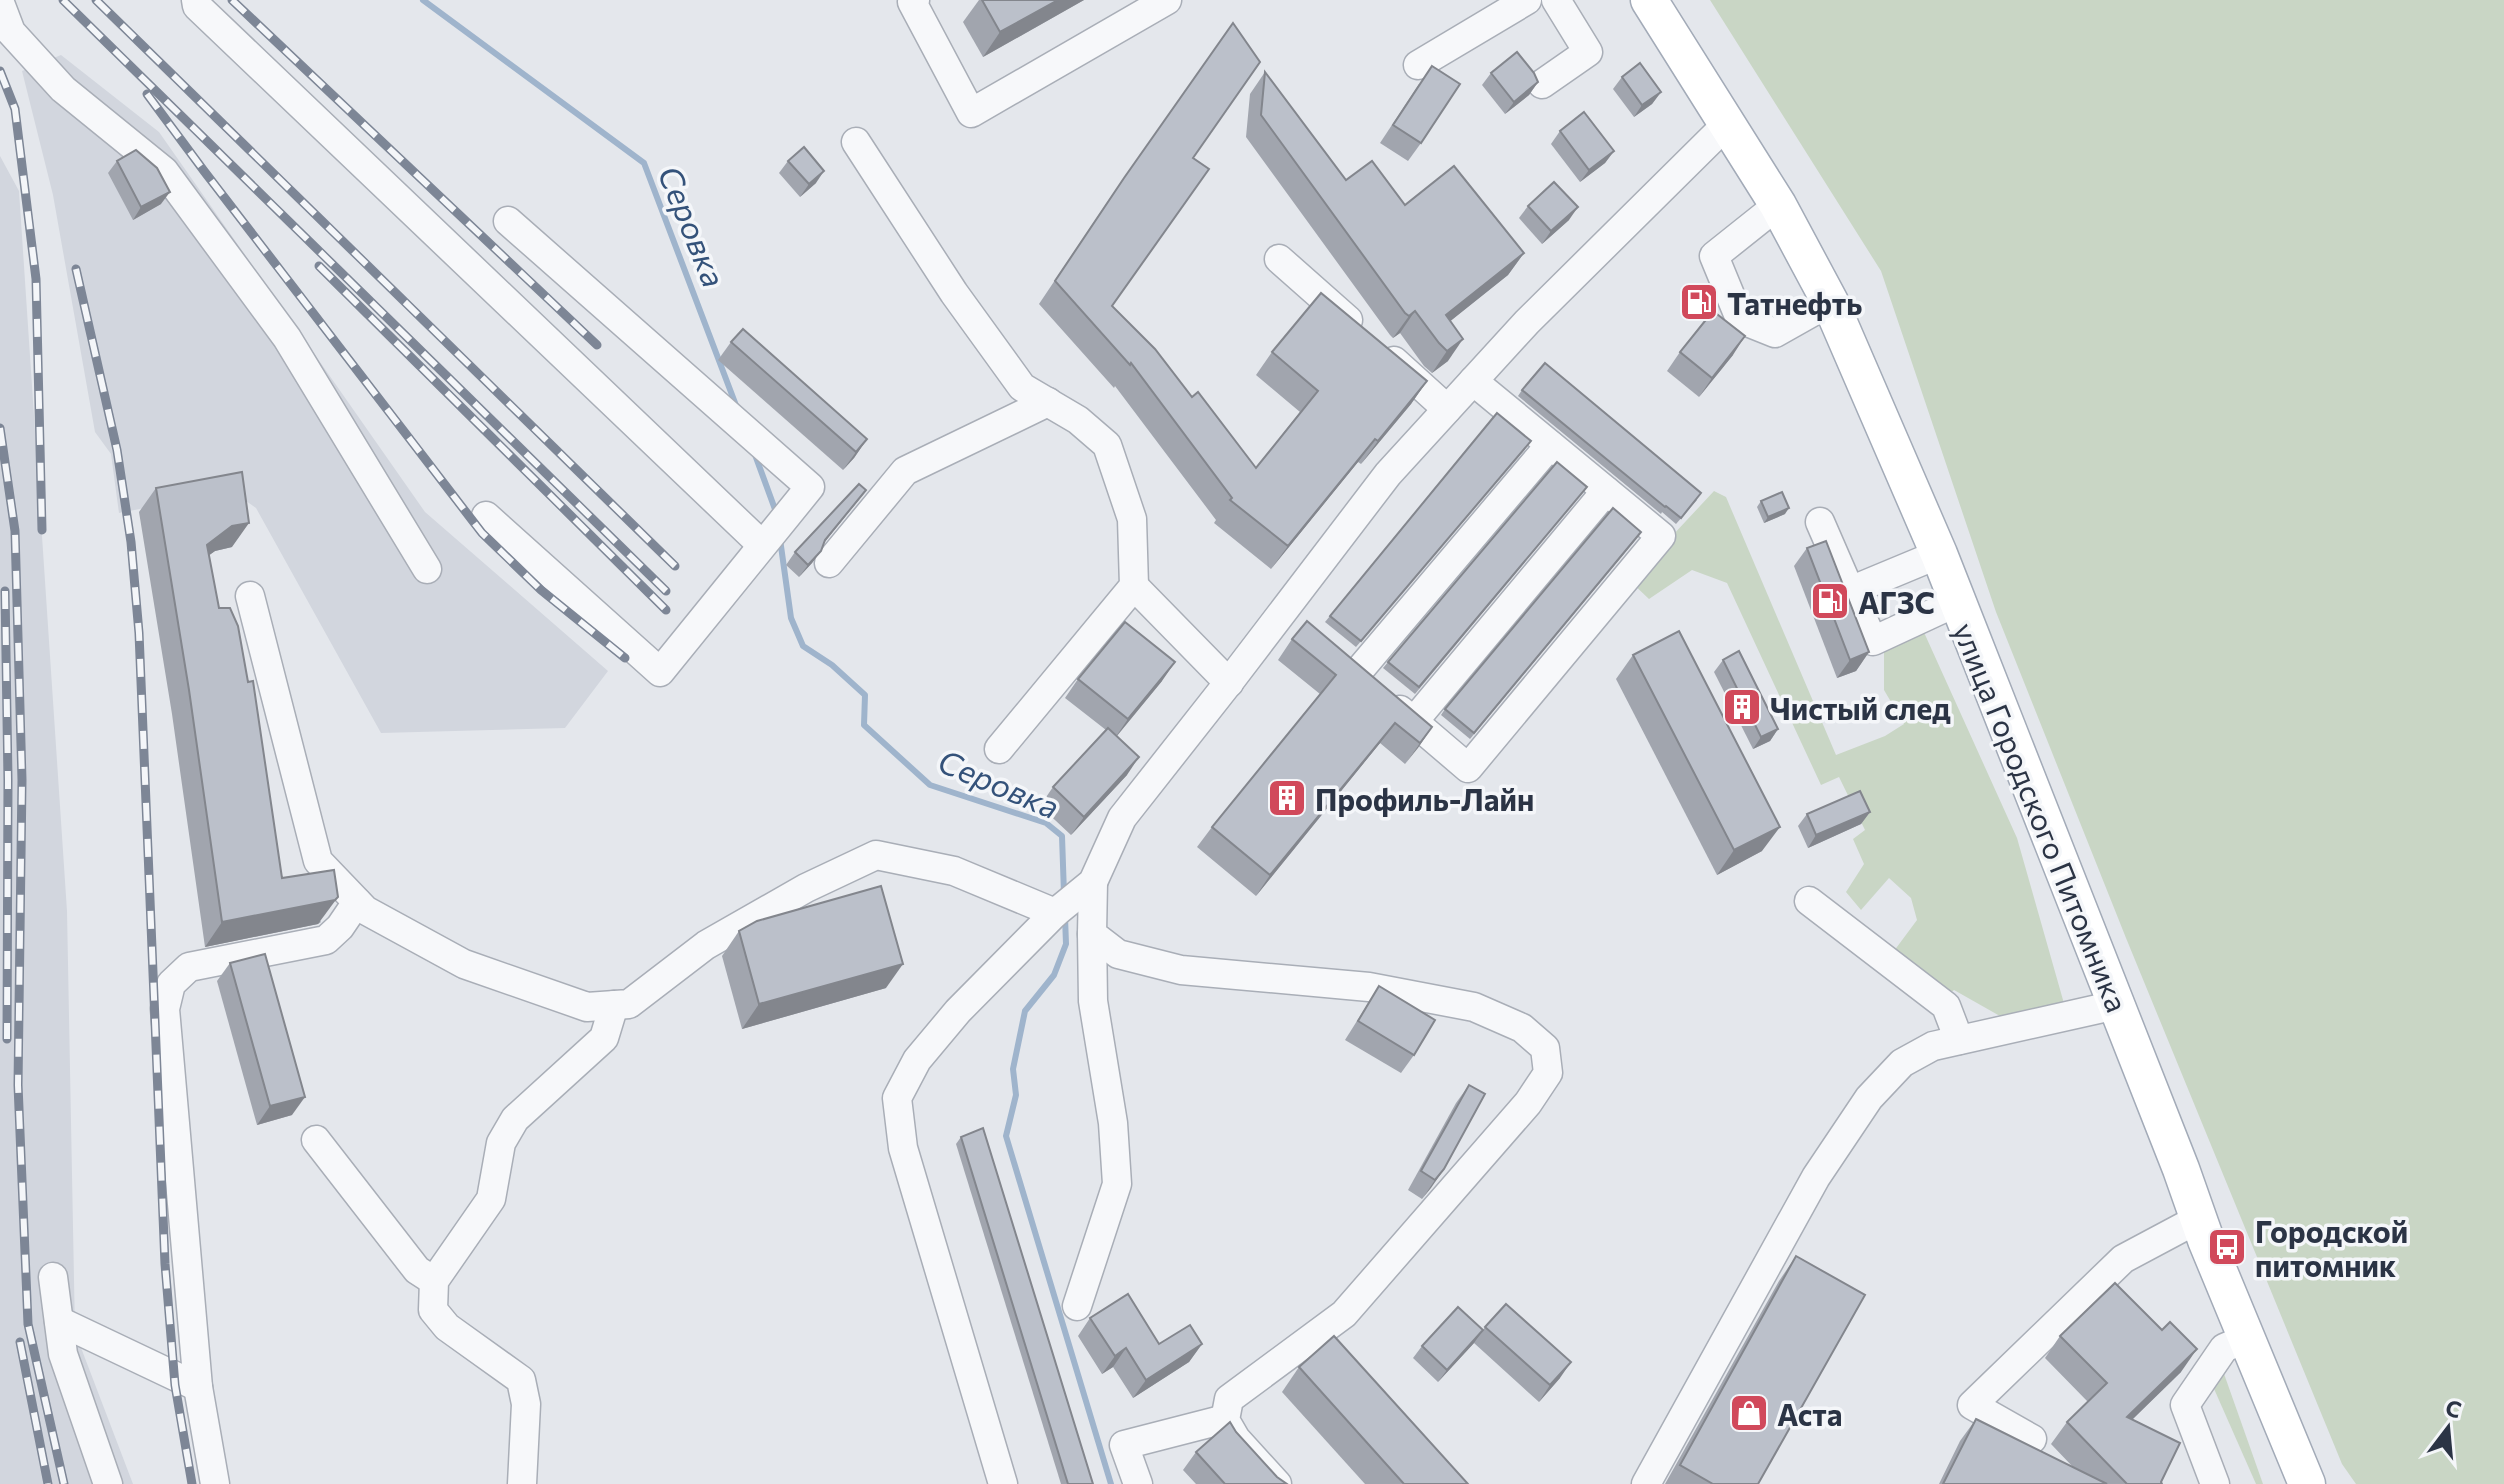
<svg xmlns="http://www.w3.org/2000/svg" width="2504" height="1484" font-family="Commissioner,sans-serif">
<rect width="100%" height="100%" fill="#e4e7ec"/>
<g fill="#d2d6de">
<polygon points="61,55 159,132 425,512 608,671 565,728 381,733 256,508 232,491 119,513 111,454 95,432 53,195 22,71"/>
<polygon points="0,156 19,191 67,911 75,1332 133,1484 0,1484"/>
</g>
<g fill="#c9d6c5">
<polygon points="1710,0 2504,0 2504,1484 2356,1484 2342,1464 2126,938 1996,612 1881,271"/>
<polygon points="1714,491 1726,497 1836,755 1885,736 1904,724 1884,690 1884,648 1922,628 2017,838 2065,1007 2007,1020 1954,990 1944,998 1891,955 1917,920 1911,898 1889,878 1861,910 1846,892 1864,864 1853,839 1865,830 1839,777 1821,785 1727,583 1692,570 1649,599 1630,581"/>
<polygon points="2223,1371 2263,1484 2256,1484 2211,1382"/>
</g>
<g fill="none" stroke-linecap="round" stroke-linejoin="round">
<g stroke="#9fb4cc" stroke-width="6">
<polyline points="423,0 644,163 737,408"/>
<polyline points="754,452 776,512"/>
<polyline points="780,539 791,618 803,646 832,665 865,695 864,725 930,785 1046,823 1062,836 1064,894"/>
<polyline points="1065,917 1066,944 1054,975 1025,1011 1013,1069 1016,1095 1006,1136 1111,1484"/>
</g>
<g stroke="#a9aeb7" stroke-width="31">
<g id="minor">
<polyline points="196,0 197,6 762,545"/>
<polyline points="915,0 912,2 971,113 1167,0"/>
<polyline points="0,3 11,32 63,89 164,171 287,338 427,569"/>
<polyline points="1418,65 1527,0"/>
<polyline points="1542,84 1588,52 1556,0"/>
<polyline points="856,142 954,293 1022,387 1078,420 1107,445 1132,519 1134,586 999,749"/>
<polyline points="1778,205 1714,256 1740,319 1775,333 1830,302"/>
<polyline points="1279,259 1348,320"/>
<polyline points="1394,361 1447,409"/>
<polyline points="486,516 660,672 810,487 508,221"/>
<polyline points="1820,522 1850,591"/>
<polyline points="1939,554 1850,591 1873,641 1957,602"/>
<polyline points="829,563 905,471 1048,402"/>
<polyline points="1134,586 1229,683"/>
<polyline points="250,596 318,861 365,910 464,964 587,1007 629,1004 706,945 806,888 876,855 954,871 1055,913"/>
<polyline points="1357,673 1550,445"/>
<polyline points="1400,710 1468,768 1661,536 1473,381"/>
<polyline points="1414,721 1606,491"/>
<polyline points="1093,882 1092,934 1118,954 1181,970 1369,987 1474,1007 1522,1028 1545,1048 1548,1073 1528,1103 1344,1314 1229,1399 1225,1420 1236,1439 1277,1484"/>
<polyline points="1809,901 1946,1006 1959,1040"/>
<polyline points="316,1140 417,1270 434,1281"/>
<polyline points="53,1277 63,1354 108,1484"/>
<polyline points="1077,1306 1117,1184 1113,1123 1093,1001 1092,934"/>
<polyline points="59,1321 198,1387"/>
<polyline points="2032,1439 1972,1405 2123,1259 2198,1219"/>
<polyline points="215,1484 198,1387 165,1009 171,984 189,967 326,940 340,927 357,902"/>
<polyline points="522,1484 526,1404 521,1380 447,1327 433,1310 434,1281 491,1199 501,1143 515,1119 604,1038 614,1005"/>
<polyline points="1003,1484 903,1148 897,1098 917,1060 958,1011 1055,913 1093,882 1122,818 1233,677 1388,474 1527,322 1728,123"/>
<polyline points="1138,1484 1124,1445 1225,1419"/>
<polyline points="1646,1484 1816,1177 1869,1098 1902,1063 1933,1046 2116,1005"/>
<polyline points="2215,1484 2185,1405 2224,1348 2247,1338"/>
</g>
</g>
<g stroke="#a3abb8" stroke-width="39">
<polyline id="major" points="1649,0 1778,205 1830,302 1939,554 2181,1169 2206,1240 2307,1484"/>
</g>
<use href="#minor" stroke="#f7f8fa" stroke-width="28"/>
<use href="#major" stroke="#fff" stroke-width="36"/>
<g stroke="#7d8696" stroke-width="9">
<g id="rail">
<polyline points="63,0 666,591"/>
<polyline points="96,0 675,566"/>
<polyline points="232,0 597,345"/>
<polyline points="0,71 15,109 36,279 42,530"/>
<polyline points="147,94 204,171 482,533 541,590 625,658"/>
<polyline points="319,266 666,610"/>
<polyline points="76,269 117,450 131,542 139,633 165,1264 175,1385 192,1484"/>
<polyline points="0,428 15,531 22,780 18,1085 28,1324 64,1484"/>
<polyline points="5,591 8,780 7,1039"/>
<polyline points="20,1342 48,1484"/>
</g>
</g>
<use href="#rail" stroke="#f4f6f9" stroke-width="6" stroke-dasharray="18" stroke-linecap="butt"/>
</g>
<g fill="#a1a5ae">
<polygon points="979,0 1084,0 983,57 963,22"/>
<polygon points="1233,23 1193,158 1112,306 1256,468 1300,412 1256,375 1272,352 1427,381 1411,404 1361,464 1358,462 1271,569 1214,523 1216,520 1115,386 1114,388 1039,304 1108,201"/>
<polygon points="1265,72 1346,180 1524,253 1508,275 1450,321 1448,361 1432,373 1424,366 1400,333 1393,338 1390,335 1246,137 1250,94"/>
<polygon points="1491,73 1538,82 1529,95 1505,114 1482,85"/>
<polygon points="1622,77 1661,92 1652,104 1634,117 1613,89"/>
<polygon points="1419,84 1421,143 1408,161 1380,143"/>
<polygon points="1560,131 1614,151 1605,163 1580,182 1551,144"/>
<polygon points="117,161 161,204 133,220 108,173"/>
<polygon points="788,161 816,183 800,197 779,173"/>
<polygon points="1528,206 1569,220 1542,244 1519,218"/>
<polygon points="731,342 867,439 854,458 843,470 718,360"/>
<polygon points="1680,352 1733,355 1699,397 1667,371"/>
<polygon points="1522,390 1697,500 1676,524 1662,512 1661,514 1518,396"/>
<polygon points="1526,447 1356,647 1325,622 1330,616"/>
<polygon points="1587,487 1415,694 1383,668 1388,662"/>
<polygon points="156,488 232,547 215,551 209,555 219,608 282,878 321,922 318,924 205,947 172,714 139,512"/>
<polygon points="866,490 824,543 812,563 799,577 786,565 795,552"/>
<polygon points="1761,501 1785,514 1764,523 1757,507"/>
<polygon points="1637,538 1470,739 1441,715 1445,709"/>
<polygon points="1807,548 1869,652 1856,671 1837,678 1794,566"/>
<polygon points="1292,639 1432,727 1405,764 1380,743 1256,896 1197,847 1212,827 1320,694 1278,660"/>
<polygon points="1633,655 1762,851 1717,875 1616,679"/>
<polygon points="1723,660 1778,729 1770,741 1753,749 1714,672"/>
<polygon points="1078,679 1162,681 1117,736 1127,775 1071,835 1040,806 1053,787 1106,730 1065,698"/>
<polygon points="1870,812 1861,824 1808,848 1798,826 1807,814"/>
<polygon points="739,931 886,988 742,1029 722,956"/>
<polygon points="230,963 292,1115 257,1125 217,981"/>
<polygon points="1379,986 1414,1055 1401,1073 1345,1040"/>
<polygon points="1469,1085 1444,1169 1422,1199 1408,1190 1456,1103"/>
<polygon points="961,1137 1093,1484 1061,1484 956,1144"/>
<polygon points="1796,1256 1758,1484 1665,1484 1779,1281"/>
<polygon points="1090,1318 1159,1344 1202,1344 1189,1362 1133,1398 1113,1367 1102,1374 1078,1336"/>
<polygon points="1485,1327 1560,1378 1539,1402 1474,1343 1438,1382 1413,1358 1422,1346 1483,1330"/>
<polygon points="2060,1336 2181,1372 2132,1420 2162,1484 1939,1484 1960,1441 1976,1419 2073,1467 2051,1444 2067,1422 2088,1402 2045,1358"/>
<polygon points="1299,1367 1468,1484 1365,1484 1282,1392"/>
<polygon points="1236,1432 1277,1477 1287,1484 1196,1484 1183,1470 1196,1452"/>
</g>
<g fill="#83868d">
<polygon points="1058,0 1084,0 983,57 1000,32"/>
<polygon points="1538,82 1529,95 1505,114 1514,102"/>
<polygon points="1661,92 1652,104 1634,117 1642,105"/>
<polygon points="1614,151 1605,163 1580,182 1589,170"/>
<polygon points="824,171 816,183 800,197 809,184"/>
<polygon points="170,192 161,204 133,220 141,207"/>
<polygon points="1578,207 1569,220 1542,244 1551,231"/>
<polygon points="1524,253 1508,275 1433,335 1446,315"/>
<polygon points="1415,311 1400,333 1393,338 1409,316"/>
<polygon points="1745,336 1733,355 1699,397 1712,378"/>
<polygon points="1463,339 1448,361 1432,373 1447,351"/>
<polygon points="1427,381 1411,404 1361,464 1378,441"/>
<polygon points="867,439 854,458 843,470 856,452"/>
<polygon points="1375,439 1358,462 1271,569 1288,546"/>
<polygon points="866,490 857,502 816,552 825,540"/>
<polygon points="1789,508 1785,514 1764,523 1768,517"/>
<polygon points="249,523 232,547 215,551 189,570 207,545 232,526"/>
<polygon points="821,551 812,563 799,577 808,565"/>
<polygon points="1869,652 1856,671 1837,678 1850,660"/>
<polygon points="1175,662 1162,681 1115,738 1128,719"/>
<polygon points="1395,723 1380,743 1256,896 1270,875"/>
<polygon points="1432,727 1418,748 1405,764 1420,743"/>
<polygon points="1778,729 1770,741 1753,749 1761,737"/>
<polygon points="1139,757 1127,775 1071,835 1084,817"/>
<polygon points="1870,812 1861,824 1808,848 1816,835"/>
<polygon points="1780,827 1762,851 1717,875 1734,850"/>
<polygon points="338,897 318,924 205,947 222,922"/>
<polygon points="903,964 886,988 742,1029 759,1004"/>
<polygon points="305,1097 292,1115 257,1125 270,1106"/>
<polygon points="1444,1169 1431,1188 1422,1199 1435,1180"/>
<polygon points="1483,1330 1474,1343 1438,1382 1447,1370"/>
<polygon points="1202,1344 1189,1362 1133,1398 1146,1380"/>
<polygon points="1126,1348 1113,1367 1102,1374 1115,1356"/>
<polygon points="2197,1349 2181,1372 2111,1440 2127,1417"/>
<polygon points="1571,1362 1560,1378 1539,1402 1550,1385"/>
</g>
<g fill="#bbc0ca" stroke="#83868d" stroke-width="2">
<polygon points="982,0 1058,0 1000,32"/>
<polygon points="1233,23 1260,62 1193,158 1209,169 1112,306 1155,349 1192,397 1198,392 1256,468 1318,391 1272,352 1321,293 1427,381 1378,441 1375,439 1288,546 1230,500 1232,498 1131,363 1130,365 1055,281 1124,178"/>
<polygon points="1517,52 1534,73 1538,82 1514,102 1491,73"/>
<polygon points="1640,63 1661,92 1642,105 1622,77"/>
<polygon points="1432,66 1460,84 1421,143 1393,125"/>
<polygon points="1265,72 1346,180 1372,161 1405,205 1454,166 1524,253 1446,315 1463,339 1447,351 1439,343 1415,311 1409,316 1405,313 1261,115"/>
<polygon points="1584,112 1614,151 1589,170 1560,131"/>
<polygon points="804,147 824,171 809,184 788,161"/>
<polygon points="136,150 157,168 170,192 141,207 117,161"/>
<polygon points="1554,182 1578,207 1551,231 1528,206"/>
<polygon points="1713,311 1745,336 1712,378 1680,352"/>
<polygon points="743,329 867,439 856,452 731,342"/>
<polygon points="1545,363 1701,493 1681,518 1666,506 1665,507 1522,390"/>
<polygon points="1497,413 1531,441 1361,641 1330,616"/>
<polygon points="1557,462 1587,487 1419,687 1388,662"/>
<polygon points="242,472 249,523 232,526 207,545 219,608 230,608 238,626 248,682 253,681 282,878 334,870 338,897 335,900 222,922 189,690 156,488"/>
<polygon points="859,484 866,490 825,540 821,551 808,565 795,552"/>
<polygon points="1782,492 1789,508 1768,517 1761,501"/>
<polygon points="1613,508 1641,532 1474,733 1445,709"/>
<polygon points="1826,541 1869,652 1850,660 1807,548"/>
<polygon points="1307,621 1432,727 1420,743 1395,723 1270,875 1212,827 1336,675 1292,639"/>
<polygon points="1125,622 1175,662 1128,719 1078,679"/>
<polygon points="1679,631 1780,827 1734,850 1633,655"/>
<polygon points="1739,651 1778,729 1761,737 1723,660"/>
<polygon points="1108,728 1139,757 1084,817 1053,787"/>
<polygon points="1860,791 1870,812 1816,835 1807,814"/>
<polygon points="881,886 903,964 759,1004 739,931 757,921"/>
<polygon points="265,954 305,1097 270,1106 230,963"/>
<polygon points="1379,986 1435,1020 1414,1055 1358,1021"/>
<polygon points="1469,1085 1485,1094 1444,1169 1435,1180 1421,1171"/>
<polygon points="983,1128 1093,1484 1068,1484 961,1137"/>
<polygon points="1796,1256 1865,1295 1758,1484 1713,1484 1680,1465"/>
<polygon points="2115,1283 2162,1330 2170,1322 2197,1349 2127,1417 2180,1443 2161,1482 2162,1484 2127,1484 2067,1422 2107,1383 2060,1336"/>
<polygon points="1128,1294 1159,1344 1190,1325 1202,1344 1146,1380 1126,1348 1115,1356 1090,1318"/>
<polygon points="1506,1304 1571,1362 1550,1385 1485,1327"/>
<polygon points="1458,1307 1483,1330 1447,1370 1422,1346"/>
<polygon points="1334,1336 1468,1484 1404,1484 1299,1367"/>
<polygon points="1976,1419 2107,1484 1943,1484"/>
<polygon points="1230,1422 1236,1432 1277,1477 1287,1484 1225,1484 1196,1452"/>
</g>
<defs>
<g id="fuel-square" transform="scale(2)"><rect x="-9" y="-9" width="18" height="18" rx="4" fill="#d1495b" stroke="#f4f6f9"/><path d="M-5.5-6h7V0h2V4h1.3V-2.5L3-4.5l.8-.8L6-3V5H2.5V1h-1V6h-7ZM-4.2-4.7v3.2H.2V-4.7Z" fill="#fff"/></g>
<g id="building-square" transform="scale(2)"><rect x="-9" y="-9" width="18" height="18" rx="4" fill="#d1495b" stroke="#f4f6f9"/><path d="M-4-6H4V6H1V3H-1V6H-4ZM-2.5-4.3h1.7v1.8h-1.7ZM.8-4.3h1.7v1.8H.8ZM-2.5-1h1.7V.8h-1.7ZM.8-1h1.7V.8H.8Z" fill="#fff"/></g>
<g id="bus-square" transform="scale(2)"><rect x="-9" y="-9" width="18" height="18" rx="4" fill="#d1495b" stroke="#f4f6f9"/><path d="M-5-6H5V4H4V6H2V4H-2V6H-4V4H-5ZM-3.5-4V0h7V-4ZM-3.5 1.2v1.5H-2V1.2ZM2 1.2v1.5H3.5V1.2Z" fill="#fff"/></g>
<g id="shop-square" transform="scale(2)"><rect x="-9" y="-9" width="18" height="18" rx="4" fill="#d1495b" stroke="#f4f6f9"/><path d="M-5-2.5h2.3a2.7 3.5 0 0 1 5.4 0H5L5.5 6h-11ZM-1.5-2.5h3a1.5 2.3 0 0 0-3 0Z" fill="#fff"/></g>
</defs>
<g fill-rule="evenodd">
<use href="#fuel-square" x="1699" y="302"/>
<use href="#fuel-square" x="1830" y="601"/>
<use href="#building-square" x="1742" y="707"/>
<use href="#building-square" x="1287" y="798"/>
<use href="#bus-square" x="2227" y="1247"/>
<use href="#shop-square" x="1749" y="1413"/>
</g>
<g text-anchor="middle" dominant-baseline="central" stroke-width="7" stroke-linejoin="round" paint-order="stroke">
<g font-size="30" font-weight="bold" fill="#2b3445" stroke="#f4f6f9" text-anchor="start">
<text x="1727" y="302">Татнефть</text>
<text x="1858" y="601">АГЗС</text>
<text x="1770" y="707">Чистый след</text>
<text x="1315" y="798">Профиль-Лайн</text>
<text x="2255" y="1230">Городской<tspan x="2255" dy="34">питомник</tspan></text>
<text x="1777" y="1413">Аста</text>
</g>
<g font-size="30" fill="#2b3445" stroke="#f4f6f9">
<text transform="translate(2042 817) rotate(68)">улица Городского Питомника</text>
</g>
<g font-size="32" font-style="italic" fill="#34527a" stroke="#f4f6f9">
<text transform="translate(693 226) rotate(68)">Серовка</text>
<text transform="translate(999 783) rotate(23)">Серовка</text>
</g>
</g>
<g transform="translate(2448 1428) rotate(16)" stroke="#f4f6f9" stroke-width="6" paint-order="stroke">
<path d="M0-6L14 30L0 20L-14 30Z" fill="#2b3445"/>
<text y="-12" font-size="22" font-weight="bold" text-anchor="middle" fill="#2b3445">С</text>
</g>
</svg>
